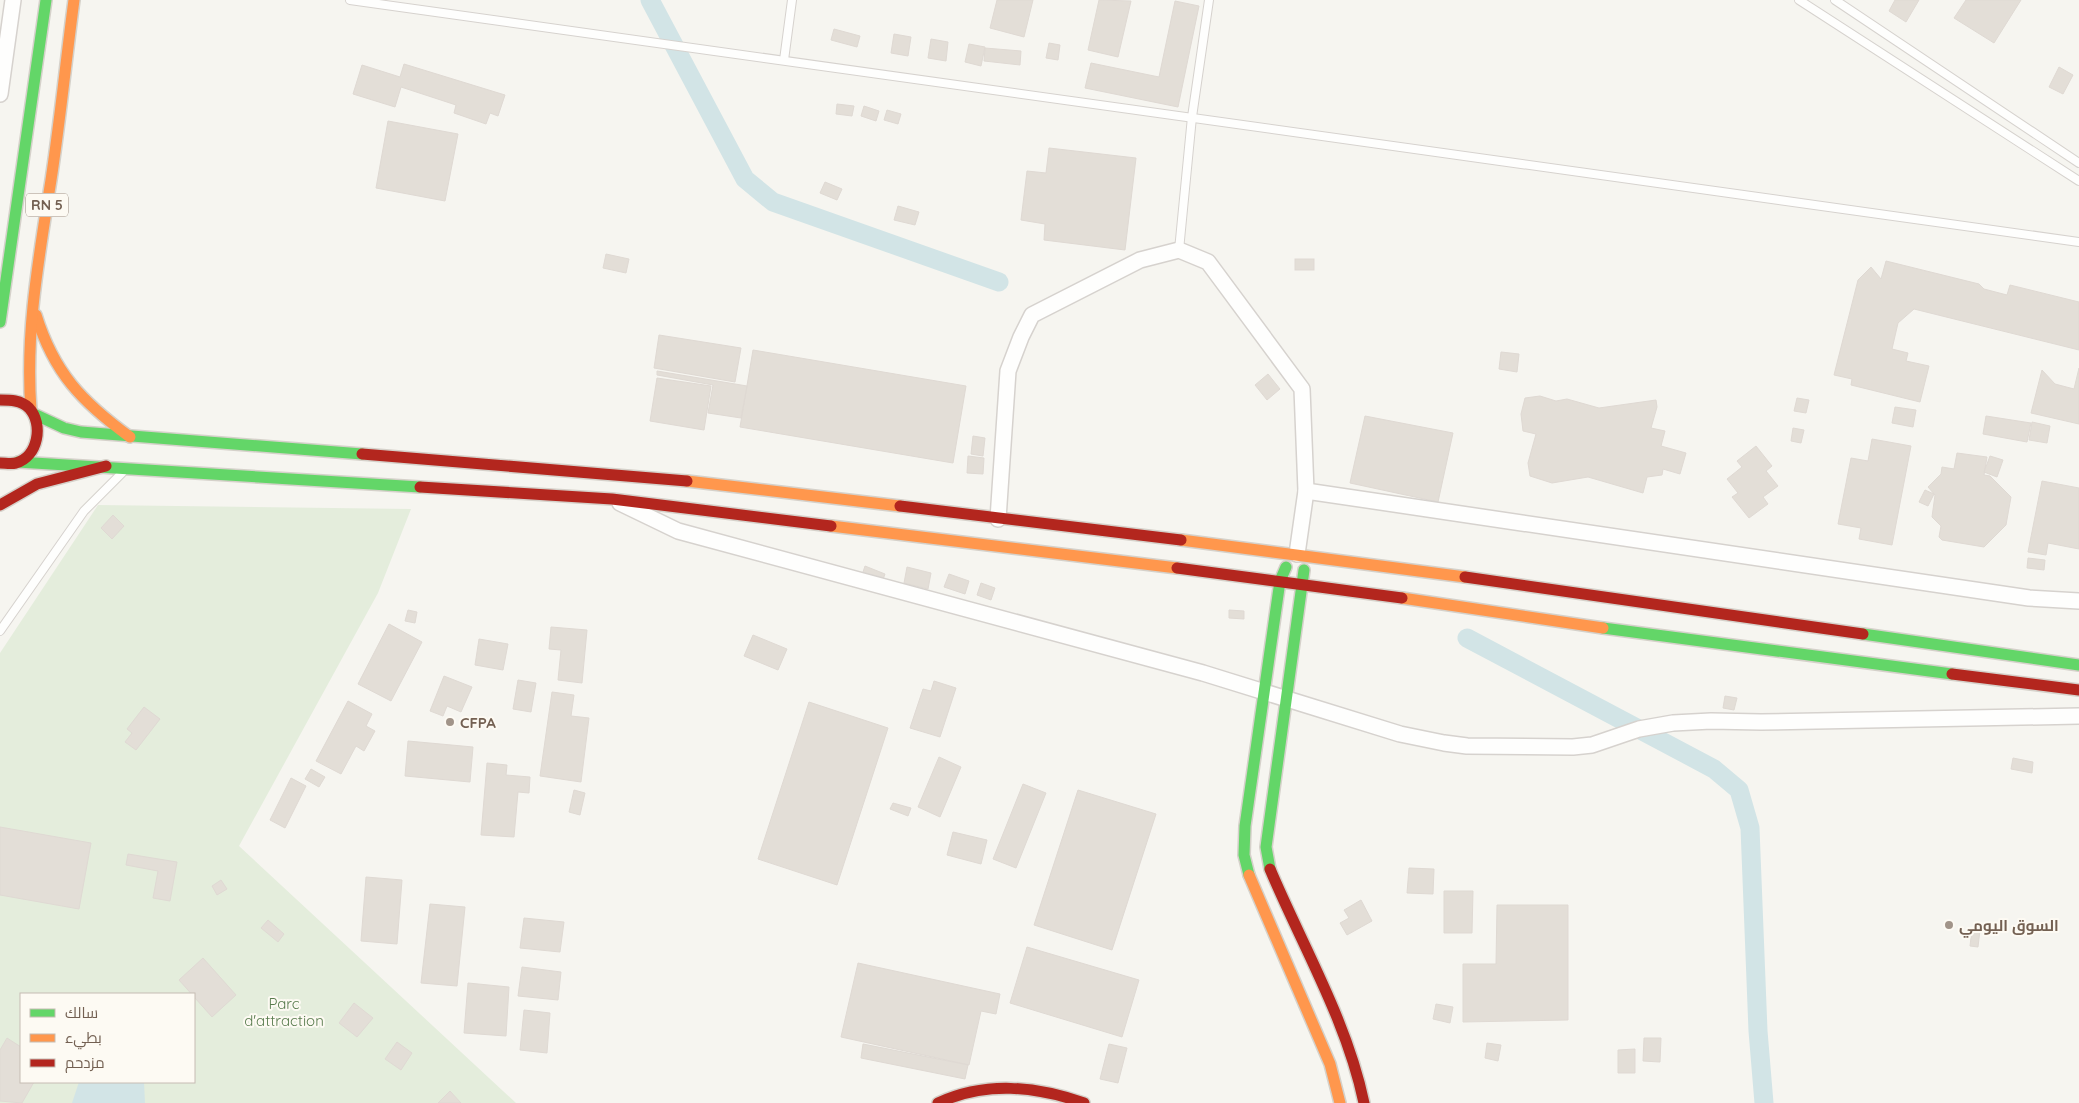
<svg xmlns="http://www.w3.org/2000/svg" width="2079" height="1103" font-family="Quicksand,Cairo,sans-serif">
<rect width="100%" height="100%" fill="#f6f5f0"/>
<path fill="#e4eddc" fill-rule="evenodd" d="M98,505L411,509L378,593L239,846L516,1103H0V653ZM21,994H194V1082H21Z"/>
<polygon fill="#d2e4e6" points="79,1082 144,1082 145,1103 72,1103"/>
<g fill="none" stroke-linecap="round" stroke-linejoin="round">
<g stroke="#d2e4e6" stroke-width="19">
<polyline points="650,0 745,179 773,202 999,282"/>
<polyline points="1467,638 1714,769 1739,790 1750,828 1758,1031 1764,1103"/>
</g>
</g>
<g fill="#e3ded7" stroke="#dfd9d3">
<polygon points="997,0 1033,0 1024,37 990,28"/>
<polygon points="1099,0 1131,1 1118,57 1088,50"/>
<polygon points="1895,0 1919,0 1906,22 1889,11"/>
<polygon points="1966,0 2021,0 1994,43 1954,18"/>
<polygon points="1175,1 1199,6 1178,107 1085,88 1091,63 1159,77"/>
<polygon points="834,29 860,36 857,47 831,40"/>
<polygon points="894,34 911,37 908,56 891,53"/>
<polygon points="931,39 948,42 946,61 928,58"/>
<polygon points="1049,43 1060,45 1058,60 1046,58"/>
<polygon points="969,44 985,47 981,66 965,62"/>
<polygon points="985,48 1021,51 1020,65 984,61"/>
<polygon points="404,64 505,95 498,116 490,113 486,124 454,113 456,105 401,87 395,107 353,94 362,65 400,77"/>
<polygon points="2059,67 2073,75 2063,94 2049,87"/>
<polygon points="837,104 854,106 852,116 836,114"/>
<polygon points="864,106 879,111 876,121 861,116"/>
<polygon points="887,110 901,114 898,124 884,120"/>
<polygon points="388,121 458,134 445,201 376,188"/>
<polygon points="1049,148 1136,158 1125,250 1044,240 1045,224 1021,220 1027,171 1046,173"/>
<polygon points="825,182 842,189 837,200 820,193"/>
<polygon points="898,206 919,212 915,225 894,220"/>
<polygon points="606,254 629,259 626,273 603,268"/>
<rect x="1295" y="259" width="19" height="11"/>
<polygon points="1886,261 1979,284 1984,289 2007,295 2010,285 2079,302 2079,350 1914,309 1898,323 1892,349 1908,353 1906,361 1929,366 1920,402 1851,385 1852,379 1834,375 1858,280 1871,267 1881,279"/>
<polygon points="659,335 741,348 735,382 654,368"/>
<polygon points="753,350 966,386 953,463 740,427"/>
<polygon points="1501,352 1519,354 1517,372 1499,369"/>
<polygon points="2079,368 2079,424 2031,413 2042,370 2055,384 2074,389"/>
<polygon points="657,371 747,386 741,418 708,413 713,385 657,375"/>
<polygon points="1268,374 1280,389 1267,400 1255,385"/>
<polygon points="657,378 711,386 704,430 650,421"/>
<polygon points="1540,396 1556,401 1567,399 1599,408 1656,400 1657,407 1651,428 1665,431 1661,446 1686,453 1680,474 1663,469 1662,475 1647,477 1643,493 1588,477 1552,483 1530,476 1528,463 1536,434 1523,431 1521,414 1525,398"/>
<polygon points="1797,398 1809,400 1806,413 1794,411"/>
<polygon points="1895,407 1916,410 1913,427 1892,423"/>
<polygon points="1365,416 1453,433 1438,502 1350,483"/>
<polygon points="1986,416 2031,423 2027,442 1983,434"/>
<polygon points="2032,422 2050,426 2047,443 2029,440"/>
<polygon points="1793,428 1804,430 1801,443 1791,441"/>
<polygon points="973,436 985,438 983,456 971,454"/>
<polygon points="1872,439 1911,446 1892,545 1859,539 1861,528 1838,524 1851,458 1868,461"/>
<polygon points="1756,446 1772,466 1766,471 1778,486 1763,497 1768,504 1749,518 1732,497 1738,493 1727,479 1742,467 1737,461"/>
<polygon points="1957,453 1987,457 1984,475 1990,476 2011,497 2006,525 1984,547 1942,540 1939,537 1941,526 1932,517 1935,495 1928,487 1941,474 1942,467 1954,469"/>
<polygon points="968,456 984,458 983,474 967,473"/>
<polygon points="1990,456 2003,460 1997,477 1984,472"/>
<polygon points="2042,481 2079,488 2079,549 2048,543 2046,555 2028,552"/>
<polygon points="1925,490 1934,494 1928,506 1919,502"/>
<polygon points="113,515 124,526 112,539 101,528"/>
<polygon points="2028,558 2045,560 2044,570 2027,568"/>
<polygon points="865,566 885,574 881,585 861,578"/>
<polygon points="907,567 931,573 928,589 904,583"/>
<polygon points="949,574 969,581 965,594 944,587"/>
<polygon points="981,583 995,588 991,600 977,595"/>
<polygon points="408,610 417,612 415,623 405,621"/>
<polygon points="1229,610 1244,611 1244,619 1229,618"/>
<polygon points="389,624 422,642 391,701 358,684"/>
<polygon points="551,627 587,630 582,683 558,680 561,650 549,649"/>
<polygon points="753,635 787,649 778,670 744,656"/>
<polygon points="479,639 508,644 503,670 475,665"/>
<polygon points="444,676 472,687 461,712 447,706 443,716 430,711"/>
<polygon points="518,680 536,683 531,712 513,709"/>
<polygon points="934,681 956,688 940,737 910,728 923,689 931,691"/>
<polygon points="552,692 574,695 571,716 589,718 581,782 540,776"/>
<polygon points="1725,696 1737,698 1734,710 1723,708"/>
<polygon points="348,701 372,714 366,726 375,731 364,751 356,746 341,774 316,761"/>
<polygon points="809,702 888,728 837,885 758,859"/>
<polygon points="144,707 160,719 136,750 125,742 132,733 127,729"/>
<polygon points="408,741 473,747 470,782 405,776"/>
<polygon points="939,757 961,767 940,817 918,807"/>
<polygon points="2013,758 2033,762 2032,773 2011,769"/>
<polygon points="487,763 507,765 506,775 530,777 529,793 518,792 514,837 481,835"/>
<polygon points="311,769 325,777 319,787 305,779"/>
<polygon points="291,778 306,786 285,828 270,820"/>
<polygon points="1023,784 1046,793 1016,868 993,859"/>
<polygon points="574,790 585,793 580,815 569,812"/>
<polygon points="1078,790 1156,814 1112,950 1034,925"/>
<polygon points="893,803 911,808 908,816 890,809"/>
<polygon points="0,827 91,843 79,909 0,895"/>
<polygon points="953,832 987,840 981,864 947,855"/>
<polygon points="128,854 177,862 170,901 153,898 158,871 126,865"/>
<polygon points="1409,868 1434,869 1433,894 1407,893"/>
<polygon points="366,877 402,880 397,944 361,941"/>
<polygon points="221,880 227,889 217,895 212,886"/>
<polygon points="1444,891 1473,891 1472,933 1444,933"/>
<polygon points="1361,900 1372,921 1347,935 1340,923 1349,918 1344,910"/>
<polygon points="430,904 465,907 457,986 421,983"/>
<polygon points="1497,905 1568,905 1568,1020 1463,1022 1463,964 1496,964"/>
<polygon points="524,918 564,922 560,952 520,948"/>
<polygon points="268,920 284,934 278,942 261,928"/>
<polygon points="1972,929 1980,930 1978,947 1970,946"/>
<polygon points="1027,947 1139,980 1122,1037 1010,1003"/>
<polygon points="203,958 236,995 212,1017 179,980"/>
<polygon points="858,963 1000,994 996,1014 981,1011 969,1065 841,1037"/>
<polygon points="522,967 561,972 558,1000 518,996"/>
<polygon points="468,983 509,987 506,1036 464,1033"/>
<polygon points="354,1003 373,1018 357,1037 339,1023"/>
<polygon points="1436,1004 1453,1007 1450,1023 1433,1019"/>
<polygon points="524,1010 550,1013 547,1053 520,1050"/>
<polygon points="7,1038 21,1047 21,1082 34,1082 22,1103 0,1101 0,1050"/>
<polygon points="1644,1038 1661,1038 1660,1062 1643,1061"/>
<polygon points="397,1042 412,1053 401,1070 385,1059"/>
<polygon points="1487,1043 1501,1045 1498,1061 1485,1058"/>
<polygon points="863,1044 968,1065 965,1079 861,1058"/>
<polygon points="1109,1044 1127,1048 1118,1083 1100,1079"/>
<polygon points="1635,1049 1635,1073 1618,1073 1618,1050"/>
<polygon points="450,1091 461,1103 438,1103"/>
</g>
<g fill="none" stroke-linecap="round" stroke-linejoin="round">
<g stroke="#d6d2ce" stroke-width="10">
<g id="lane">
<polyline points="350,0 2079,242"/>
<polyline points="1799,0 2079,181"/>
<polyline points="1835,0 2079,163"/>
<polyline points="784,60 792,0"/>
<polyline points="1179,250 1192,117 1209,0"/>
<polyline points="0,631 84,511 122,473"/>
</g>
</g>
<g stroke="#d6d2ce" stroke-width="18">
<g id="street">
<polyline points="0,94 13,0"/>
<polyline points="1306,491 2029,598 2079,601"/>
<polyline points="620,503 678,531 1203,673 1400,734 1444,743 1467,746 1573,747 1592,745 1639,729 1673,723 1711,721 1761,722 2079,716"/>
<polyline points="998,519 1008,371 1021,337 1032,315 1140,260 1179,250 1208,262 1302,389 1306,491 1297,554"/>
</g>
</g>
<g stroke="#d5d1ca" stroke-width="14">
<g id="fast">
<polyline points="0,322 46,0"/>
<polyline points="34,414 64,428 81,432 362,454"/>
<polyline points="18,462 420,487"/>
<polyline points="1603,628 1952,674"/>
<polyline points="1863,634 2079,665"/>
<polyline points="1270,869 1266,847 1304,570"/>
<polyline points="1249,875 1244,855 1245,826 1280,581 1286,567"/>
</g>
</g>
<g stroke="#d5d1ca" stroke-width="14">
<g id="slow">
<path d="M36,315C54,373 82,402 130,437"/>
<path d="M31,410C25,332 39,257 51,180C60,121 66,60 74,0"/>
<polyline points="687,481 900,506"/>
<polyline points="831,526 1177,568"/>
<polyline points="1181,540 1465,577"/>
<polyline points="1402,598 1603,628"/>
<polyline points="1249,875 1330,1064 1340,1103"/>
</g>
</g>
<g stroke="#d5d1ca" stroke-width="14">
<g id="jam">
<path d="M0,400C10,400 21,400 29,408C44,424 38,457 16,463C11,464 5,463 0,463"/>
<polyline points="362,454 687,481"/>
<polyline points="420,487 612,499 831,526"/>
<polyline points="0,505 37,484 106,466"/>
<polyline points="900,506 1181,540"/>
<polyline points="1177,568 1402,598"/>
<polyline points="1465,577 1863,634"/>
<polyline points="1952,674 2079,690"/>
<path d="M1270,869C1302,945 1347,1021 1364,1103"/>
<path d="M938,1103C986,1081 1035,1086 1084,1103"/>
</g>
</g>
<use href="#lane" stroke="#fefefd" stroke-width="8"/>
<use href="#street" stroke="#fefefd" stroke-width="15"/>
<use href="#fast" stroke="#63d668" stroke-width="11"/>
<use href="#slow" stroke="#ff974d" stroke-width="11"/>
<use href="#jam" stroke="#b3261e" stroke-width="11"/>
</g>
<g fill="#a19489" stroke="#fdfaf3" stroke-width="2">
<circle cx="450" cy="722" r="5"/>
<circle cx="1949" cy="925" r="5"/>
</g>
<g text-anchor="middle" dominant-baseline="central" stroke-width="4" stroke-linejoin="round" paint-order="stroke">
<rect fill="#fdfaf3" stroke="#9c8e82" stroke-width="1" x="26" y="193.5" width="42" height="23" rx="4"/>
<g font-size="14" font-weight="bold" fill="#736052">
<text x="47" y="205">RN 5</text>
</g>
<g font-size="15" font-weight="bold" fill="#736052" stroke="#fdfaf3" text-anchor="start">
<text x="460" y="722">CFPA</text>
<text x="1959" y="925">السوق اليومي</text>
</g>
<g font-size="15" fill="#597c4e" stroke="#fdfaf3">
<text x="284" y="1003">Parc<tspan x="284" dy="17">d'attraction</tspan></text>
</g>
</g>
<rect x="20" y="993" width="175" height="90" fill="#fdfaf3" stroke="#c6bcb3"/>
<rect x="30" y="1009" width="25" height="8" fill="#63d668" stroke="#c6bcb3"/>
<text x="65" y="1018" font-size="15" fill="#736052">سالك</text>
<rect x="30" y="1034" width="25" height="8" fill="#ff974d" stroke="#c6bcb3"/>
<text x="65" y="1043" font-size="15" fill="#736052">بطيء</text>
<rect x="30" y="1059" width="25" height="8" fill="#b3261e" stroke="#c6bcb3"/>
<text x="65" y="1068" font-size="15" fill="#736052">مزدحم</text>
</svg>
